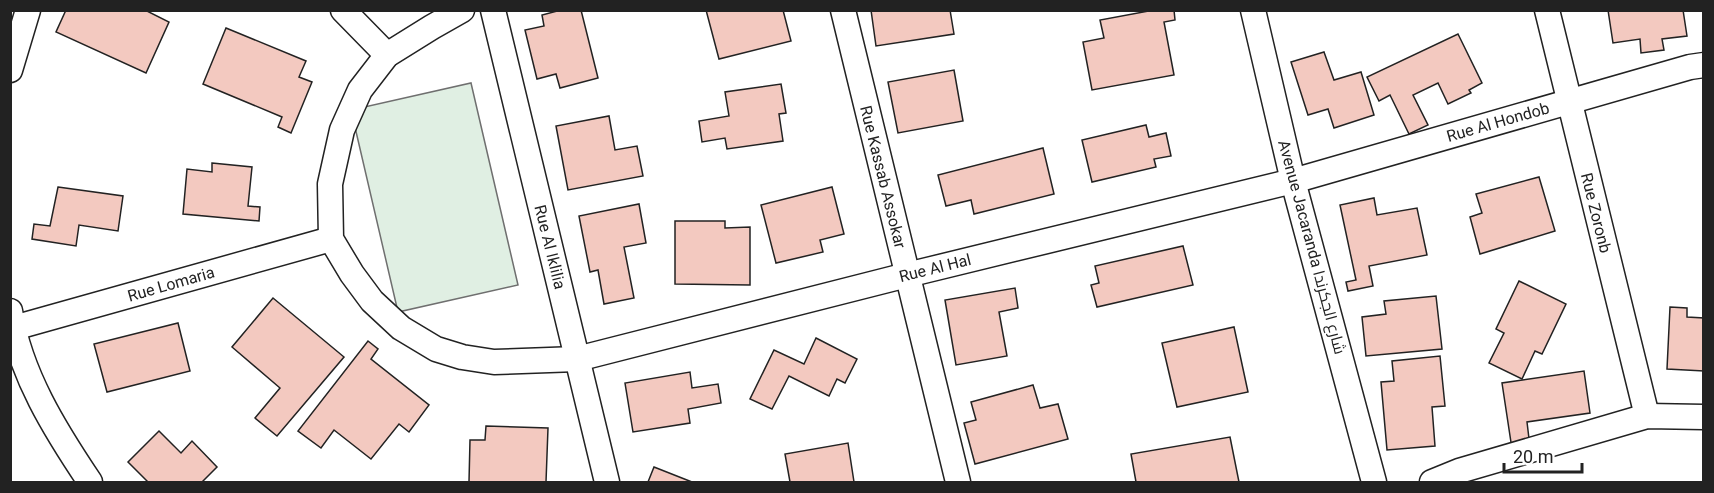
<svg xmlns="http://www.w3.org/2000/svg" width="1714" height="493" font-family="Roboto,Cairo,sans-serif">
<rect width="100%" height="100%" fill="#fff"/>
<polygon fill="#e0efe3" stroke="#6f6f6f" stroke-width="1.5" points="471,83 518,285 398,312 351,110"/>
<g fill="#f3c9c0" stroke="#222" stroke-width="1.5">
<polygon points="66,10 145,10 169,22 146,73 56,32"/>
<polygon points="561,10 581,10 598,78 560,88 556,74 537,79 525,30 544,26 542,15"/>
<polygon points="706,10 783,10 791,41 719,59"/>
<polygon points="871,10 950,10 954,34 876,46"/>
<polygon points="1154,10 1174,10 1175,20 1164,22 1174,75 1092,90 1083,42 1104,38 1100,20"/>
<polygon points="1608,10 1683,10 1687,36 1662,39 1664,50 1641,53 1640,39 1613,43"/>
<polygon points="226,28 306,61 299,77 312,82 291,133 278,127 282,117 203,84"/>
<polygon points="1458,34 1482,83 1469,90 1471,93 1448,104 1438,83 1413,95 1428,125 1409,134 1390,95 1379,101 1367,77"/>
<polygon points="1324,52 1334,80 1361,72 1374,115 1334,128 1328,109 1308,115 1291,62"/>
<polygon points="954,70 963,121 898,133 888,82"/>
<polygon points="781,84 786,113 779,114 783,141 727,149 725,138 702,142 699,121 729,116 725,92"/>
<polygon points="609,116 615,150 637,146 643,176 568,190 556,126"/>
<polygon points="1146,125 1149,137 1166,133 1171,156 1154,159 1156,167 1092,182 1082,140"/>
<polygon points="1043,148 1054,194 974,214 971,200 946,206 938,175"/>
<polygon points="212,163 252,167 248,206 260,207 259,221 183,214 187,169 212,172"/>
<polygon points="1539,177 1555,231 1480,254 1470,217 1482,213 1476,194"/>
<polygon points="58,187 123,196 118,231 79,225 76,246 32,239 34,224 50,226"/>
<polygon points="832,187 844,234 820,240 823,252 776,263 761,205"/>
<polygon points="1374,198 1377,215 1417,208 1427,255 1369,266 1373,286 1348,291 1346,282 1356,280 1340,205"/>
<polygon points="639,204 646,243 624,247 634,298 604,304 598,270 590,272 579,216"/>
<polygon points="675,221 725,221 725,228 750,227 750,285 675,284"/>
<polygon points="1183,246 1193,285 1097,307 1091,285 1099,283 1095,266"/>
<polygon points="1519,281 1566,304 1542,354 1535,351 1522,379 1489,363 1504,333 1496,329"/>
<polygon points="1015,288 1018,308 999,312 1007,356 956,365 945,300"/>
<polygon points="1436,296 1442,349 1366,356 1362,317 1386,314 1384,301"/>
<polygon points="273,298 344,357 277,436 255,418 280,388 232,347"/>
<polygon points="1670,307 1687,308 1687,317 1704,318 1704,371 1667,369"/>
<polygon points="178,323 190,371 107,392 94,344"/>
<polygon points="1234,327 1248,392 1177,407 1162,343"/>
<polygon points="816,338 857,359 845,383 837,379 829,396 789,376 772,409 750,399 774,350 804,364"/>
<polygon points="368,341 378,349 371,359 429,405 409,432 399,424 371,459 334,430 321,448 298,431"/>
<polygon points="1440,356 1445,406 1432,407 1435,446 1387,450 1381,382 1394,381 1392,361"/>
<polygon points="1584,371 1590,413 1527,422 1530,447 1512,449 1502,383"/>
<polygon points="690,372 692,388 718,384 721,403 688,409 690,423 633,432 625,383"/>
<polygon points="1033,385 1040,408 1058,404 1068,439 975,464 964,423 976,420 971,402"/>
<polygon points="486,426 548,428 546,482 469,482 470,440 485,440"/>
<polygon points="159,431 181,453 192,441 217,467 202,482 148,482 128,462"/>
<polygon points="1230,437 1239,482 1136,482 1131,454"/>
<polygon points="848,443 854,482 790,482 785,454"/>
<polygon points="654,467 692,482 648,482"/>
</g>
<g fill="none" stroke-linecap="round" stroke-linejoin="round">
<g stroke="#222" stroke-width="27">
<g id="minor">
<polyline points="343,10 387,55"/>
<polyline points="462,10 432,27 387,55 360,90 342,130 330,184 331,239 352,274 372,301 401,328 436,349 462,357 494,362 577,359 907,275 1293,181 1690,67 1704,65"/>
<polyline points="493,10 607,482"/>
<polyline points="843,10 958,482"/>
<polyline points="1253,10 1293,181 1374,482"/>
<polyline points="1547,10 1647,416"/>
<polyline points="10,70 28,10"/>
<path d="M10,311C20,374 55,430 90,482"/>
<polyline points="10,329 331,239"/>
<polyline points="1432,482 1459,471 1647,416 1704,417"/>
</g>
</g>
<use href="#minor" stroke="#fff" stroke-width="24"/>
</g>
<g text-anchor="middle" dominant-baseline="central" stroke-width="4.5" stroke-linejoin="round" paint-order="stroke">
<g font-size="16" fill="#222" stroke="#fff">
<text transform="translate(1498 122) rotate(-16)">Rue Al Hondob</text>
<text transform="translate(883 177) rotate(76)">Rue Kassab Assokar</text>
<text transform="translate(1596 213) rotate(76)">Rue Zoronb</text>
<text transform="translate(550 247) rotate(76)">Rue Al Iklilia</text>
<text transform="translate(1312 247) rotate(75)">Avenue Jacaranda شارع الجكرندا</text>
<text transform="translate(935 268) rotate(-14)">Rue Al Hal</text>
<text transform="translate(171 284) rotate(-16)">Rue Lomaria</text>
</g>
</g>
<rect width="1714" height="493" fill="none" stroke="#222222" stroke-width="24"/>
<path d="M1504 463v9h78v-9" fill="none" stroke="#222222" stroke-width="3"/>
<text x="1513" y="463" font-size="18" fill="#222222" stroke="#ffffff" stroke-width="4.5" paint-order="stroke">20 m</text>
</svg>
